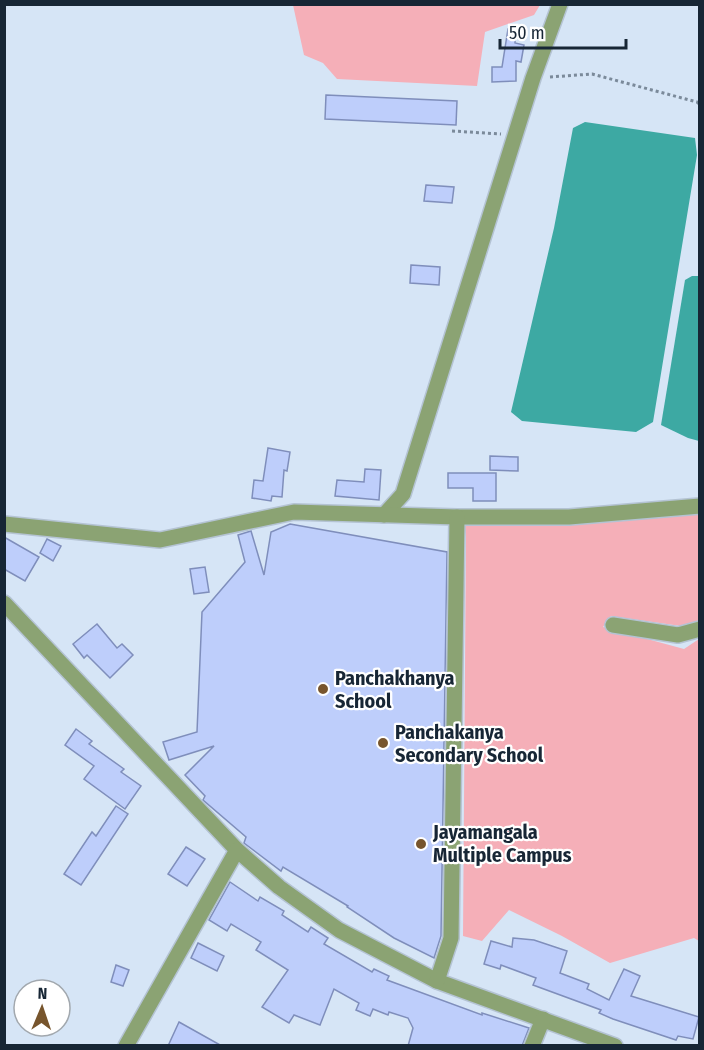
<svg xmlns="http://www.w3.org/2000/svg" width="704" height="1050" font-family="'Fira Sans Condensed',sans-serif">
<rect width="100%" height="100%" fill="#d6e5f6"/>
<g fill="#f5afb8">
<polygon points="293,5 293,4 540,5 534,15 485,32 477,86 337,79 323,63 304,55"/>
<polygon points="699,512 699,620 688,627 611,616 603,627 684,649 699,639 699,941 694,938 610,963 562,936 509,910 482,941 463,936 466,536 464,524"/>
</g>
<g fill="#3da9a3">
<polygon points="585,122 695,138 697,155 653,422 636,432 522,421 511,412 554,228 573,128"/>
<polygon points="692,276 700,276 699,441 688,438 661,425 685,280"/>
</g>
<g fill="#becefb" stroke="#7f8ebb" stroke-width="1.5">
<polygon points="508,29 515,29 515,43 524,45 521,62 516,61 516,81 492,82 492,67 502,67"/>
<polygon points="326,95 457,101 456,125 325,119"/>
<polygon points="426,185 454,187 452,203 424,201"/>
<polygon points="411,265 440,267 439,285 410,283"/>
<polygon points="268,448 290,452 287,471 284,470 282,497 272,496 271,501 252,498 254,480 263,481"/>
<polygon points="490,456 518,457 518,471 490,470"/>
<polygon points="365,469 381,470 379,500 335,496 337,480 364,482"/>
<polygon points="448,473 496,473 496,501 473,501 473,488 448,488"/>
<polygon points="290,524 447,552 441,936 434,958 394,938 347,907 348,906 283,867 281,871 244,843 246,837 203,800 205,796 185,775 214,746 169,760 163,742 197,732 202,612 245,562 238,535 251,531 264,575 271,532"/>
<polygon points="4,537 39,557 25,581 4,569"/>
<polygon points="47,539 61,546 53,561 40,553"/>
<polygon points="205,567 209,592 194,594 190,569"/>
<polygon points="97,624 117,648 122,644 133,655 110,678 87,655 84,658 73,644"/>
<polygon points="76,729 92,741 89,744 124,769 121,772 141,786 125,809 84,779 94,766 65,745"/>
<polygon points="116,806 128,814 81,885 64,874 92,832 96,836"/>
<polygon points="186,847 205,859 187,886 168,874"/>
<polygon points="230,882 258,901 260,897 284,911 282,915 308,932 311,927 328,938 324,944 372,972 374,969 389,976 387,980 482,1015 482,1013 529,1028 522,1046 408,1046 413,1028 408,1018 389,1012 388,1015 373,1009 370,1016 356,1010 359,1003 334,989 320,1025 294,1015 289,1023 262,1007 288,970 256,950 261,942 231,924 227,931 209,920"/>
<polygon points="513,938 534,940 567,951 560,973 589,984 587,989 609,1000 624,969 640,976 631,996 699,1017 693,1039 678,1036 676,1040 613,1019 599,1013 601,1010 533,985 536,978 501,965 500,969 484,964 491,941 512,947"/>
<polygon points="198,943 224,956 217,971 191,958"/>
<polygon points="116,965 129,970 123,986 111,982"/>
<polygon points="179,1022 222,1046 168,1046"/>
</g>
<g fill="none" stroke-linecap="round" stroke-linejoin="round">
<g stroke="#b4c3d3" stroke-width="18">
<g id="minor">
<polyline points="384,515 403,494 533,78 560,4"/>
<polyline points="4,524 160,540 294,512 457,517 569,517 700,506"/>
<polyline points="4,603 237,850 279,887 339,930 437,981 615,1046"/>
<polyline points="613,625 678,635 700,629"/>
<polyline points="437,981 451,938 457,517"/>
<polyline points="126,1046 237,850"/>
<polyline points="532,1046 543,1019"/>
</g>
</g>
<g stroke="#7b8a9a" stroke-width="3" stroke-dasharray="3 3" stroke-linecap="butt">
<polyline points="550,77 592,74 697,102 700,105"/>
<polyline points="452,131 501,134"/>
</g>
<use href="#minor" stroke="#8ba373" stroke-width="15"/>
</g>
<g fill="#77552d" stroke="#fff" stroke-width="2">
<circle cx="323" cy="689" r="6"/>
<circle cx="383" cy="743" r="6"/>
<circle cx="421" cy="844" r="6"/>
</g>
<g text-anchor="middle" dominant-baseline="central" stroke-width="4.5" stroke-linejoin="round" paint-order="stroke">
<g font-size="20" font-weight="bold" fill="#172635" stroke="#fff" text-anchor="start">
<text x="335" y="678">Panchakhanya<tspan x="335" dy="23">School</tspan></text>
<text x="395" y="732">Panchakanya<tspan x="395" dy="23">Secondary School</tspan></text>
<text x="433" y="832">Jayamangala<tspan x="433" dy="23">Multiple Campus</tspan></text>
</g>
</g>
<rect width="704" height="1050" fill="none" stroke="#172635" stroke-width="12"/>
<g transform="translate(42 1008) rotate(2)"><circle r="28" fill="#ffffff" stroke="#a2a8ae" stroke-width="1.5"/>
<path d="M0-4.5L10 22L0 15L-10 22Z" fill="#77552d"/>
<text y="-9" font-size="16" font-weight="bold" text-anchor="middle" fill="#172635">N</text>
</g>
<path d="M500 39v9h126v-9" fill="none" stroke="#172635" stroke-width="3"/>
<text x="509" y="39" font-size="18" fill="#172635" stroke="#ffffff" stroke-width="4.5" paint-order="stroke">50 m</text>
</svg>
